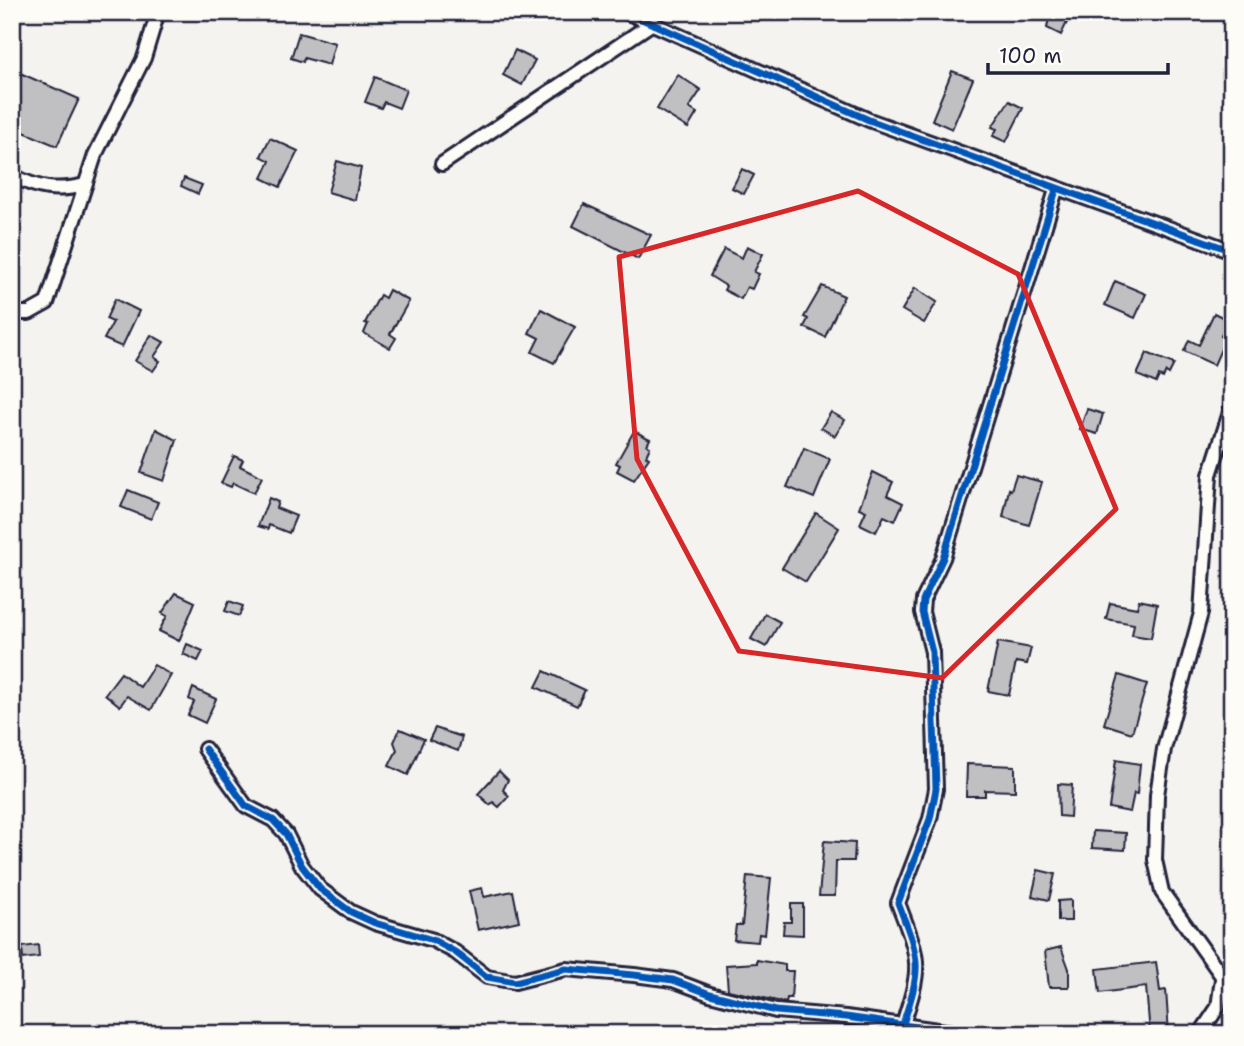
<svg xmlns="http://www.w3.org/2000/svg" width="1244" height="1046" font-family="'Shantell Sans',sans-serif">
<rect width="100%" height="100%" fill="#f4f3ef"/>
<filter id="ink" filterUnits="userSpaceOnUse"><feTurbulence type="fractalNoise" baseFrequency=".0143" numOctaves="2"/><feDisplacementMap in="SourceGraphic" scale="14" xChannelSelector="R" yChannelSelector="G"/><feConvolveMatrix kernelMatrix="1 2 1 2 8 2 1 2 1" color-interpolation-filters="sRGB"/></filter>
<g filter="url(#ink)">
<g fill="#c0bfc2" stroke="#22223b" stroke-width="2">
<polygon points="1050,12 1072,12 1061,35 1047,28"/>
<polygon points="299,33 335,43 329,65 304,58 303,62 291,58"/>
<polygon points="515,50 535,60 522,85 503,75"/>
<polygon points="952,71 973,79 952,129 932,120"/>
<polygon points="20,73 79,99 57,146 12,127 12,91"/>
<polygon points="678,75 701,90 689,108 697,113 688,128 657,109"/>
<polygon points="375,77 406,90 399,108 384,102 381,108 365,102"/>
<polygon points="1009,101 1023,108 1006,142 993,136 997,129 992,127"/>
<polygon points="270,138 298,151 280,187 262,178 270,161 261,156"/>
<polygon points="337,161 361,168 355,200 328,192"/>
<polygon points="742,169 754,175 744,194 732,188"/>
<polygon points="184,178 202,185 198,194 181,186"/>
<polygon points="584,204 651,235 638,259 573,226"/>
<polygon points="747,246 763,254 754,272 759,274 752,289 747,287 741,299 724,290 726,286 710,276 724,249 742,258"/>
<polygon points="1115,281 1146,294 1135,318 1105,305"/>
<polygon points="822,286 844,296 825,337 804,327 808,319 804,317"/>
<polygon points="915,288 937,302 924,323 902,310"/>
<polygon points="389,290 409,301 390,334 396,338 390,348 364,333 368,324 365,323 380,295 385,298"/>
<polygon points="115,299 139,311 122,347 104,339 113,322 106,319"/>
<polygon points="541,309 575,327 554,363 532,352 539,338 529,333"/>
<polygon points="1214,313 1228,320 1221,336 1226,338 1214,365 1184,351 1189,340 1199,345"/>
<polygon points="151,335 164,342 154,357 160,361 153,371 135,361"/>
<polygon points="1147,353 1174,364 1169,374 1166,372 1163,378 1159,376 1156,383 1137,375"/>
<polygon points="1087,409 1103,414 1097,434 1080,429"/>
<polygon points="831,412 845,420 835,436 821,428"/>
<polygon points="156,429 177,440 164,481 141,473"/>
<polygon points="634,431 650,439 647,445 650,447 646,456 649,458 634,480 617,471 620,465 616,463"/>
<polygon points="804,448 830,459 814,498 787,487"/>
<polygon points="234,456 243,460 240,466 262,477 254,493 233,483 231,487 221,483"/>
<polygon points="873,472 893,482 887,495 903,503 895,521 884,516 876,532 860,524 866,511 859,508"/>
<polygon points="1016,475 1042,482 1029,525 1003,517 1009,489 1011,490"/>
<polygon points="128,490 158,502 151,519 121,507"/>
<polygon points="269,498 278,502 276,508 296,516 289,533 269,525 268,529 258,526"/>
<polygon points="816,513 839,528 806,582 782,568"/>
<polygon points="176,593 195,602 179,641 159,631 167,616 162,613"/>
<polygon points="1139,600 1157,604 1151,638 1132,635 1134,624 1106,619 1110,603 1137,608"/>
<polygon points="229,601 243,606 239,616 225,611"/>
<polygon points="765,614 780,622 766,647 751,639"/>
<polygon points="998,642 1031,648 1027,664 1016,662 1009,695 988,691"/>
<polygon points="187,644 203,651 198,661 183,654"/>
<polygon points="154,665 171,675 151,710 127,696 120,706 105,694 121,673 140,687"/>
<polygon points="544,671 585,690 577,706 536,687"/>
<polygon points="1119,675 1147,684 1132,733 1104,724"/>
<polygon points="193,688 216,699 205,723 188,715 194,702 189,699"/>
<polygon points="435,728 462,737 458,751 429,740"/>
<polygon points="400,729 424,739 408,775 389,766 397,750 394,742"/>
<polygon points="1116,760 1140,764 1137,794 1134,793 1130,812 1109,808"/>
<polygon points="967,764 1015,766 1015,791 985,790 985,796 966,796"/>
<polygon points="499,771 508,780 503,790 509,796 499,807 493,802 490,805 478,794"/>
<polygon points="1058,784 1072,785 1070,817 1059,816"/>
<polygon points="1093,831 1126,833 1125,850 1092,848"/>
<polygon points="824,841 855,843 854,861 836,861 835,896 819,896"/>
<polygon points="1038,870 1055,874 1049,900 1032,896"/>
<polygon points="747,876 771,878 765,935 759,934 758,942 734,940 736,925 742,925"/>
<polygon points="482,888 484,897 513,891 519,921 478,930 469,891"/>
<polygon points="1071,900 1071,921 1058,921 1058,901"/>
<polygon points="791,904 803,904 803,935 783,934 784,922 791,922"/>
<polygon points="38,945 39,957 23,959 22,947"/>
<polygon points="1061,947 1069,969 1069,987 1049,987 1045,951"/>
<polygon points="757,960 785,965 785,971 793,971 791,998 787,998 786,1003 728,990 726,965 757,963"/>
<polygon points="1156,962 1160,991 1166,990 1169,1034 1150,1034 1146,987 1100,993 1097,969"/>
</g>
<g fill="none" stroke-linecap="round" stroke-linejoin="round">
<g stroke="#22223b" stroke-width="18">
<g id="street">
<polyline points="626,12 869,120 1232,251"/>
<polyline points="442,164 651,24"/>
<path d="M12,175C37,189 57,192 85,185"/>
<polyline points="12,313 29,313 47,303 95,155 144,58 158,12"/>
<polyline points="1232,406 1210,475 1201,613 1164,749 1157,795 1155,860 1162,892 1232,990"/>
<polyline points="205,749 246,806 273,820 286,834 302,866 320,889 351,912 375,923 433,940 455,952 487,977 515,982 566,969 634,975 673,980 710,994 776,1011 846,1017 966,1034"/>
<path d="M902,1027C922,966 921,962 898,903L930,819L936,789L932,652L922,612L923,600L943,558L1056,190"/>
<polyline points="1200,1034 1218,1007 1222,979"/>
</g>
</g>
<use href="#street" stroke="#fdfcf7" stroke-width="12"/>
<g stroke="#fdfcf7" stroke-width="11">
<g id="cycleway">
<polyline points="626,12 869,120 1232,251"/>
<polyline points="205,749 246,806 273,820 286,834 302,866 320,889 351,912 375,923 433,940 455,952 487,977 515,982 566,969 634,975 673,980 710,994 776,1011 846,1017 966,1034"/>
<path d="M902,1027C922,966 921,962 898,903L930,819L936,789L932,652L922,612L923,600L943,558L1056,190"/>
</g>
</g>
<use href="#cycleway" stroke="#0057b8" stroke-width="7"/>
</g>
</g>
<path fill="none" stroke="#d62828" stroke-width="5" stroke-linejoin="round" d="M858,191L1018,274L1116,509L942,678L739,651L637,459L619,257Z"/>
<rect width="1244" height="1046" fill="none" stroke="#fdfcf7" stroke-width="42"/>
<rect x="21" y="21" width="1202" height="1004" fill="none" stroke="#22223b" stroke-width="2.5" filter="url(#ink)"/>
<path d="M988 63v10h180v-10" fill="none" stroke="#22223b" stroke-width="3.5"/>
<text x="999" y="63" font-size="21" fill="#22223b" stroke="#fdfcf7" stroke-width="5" paint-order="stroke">100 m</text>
</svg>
